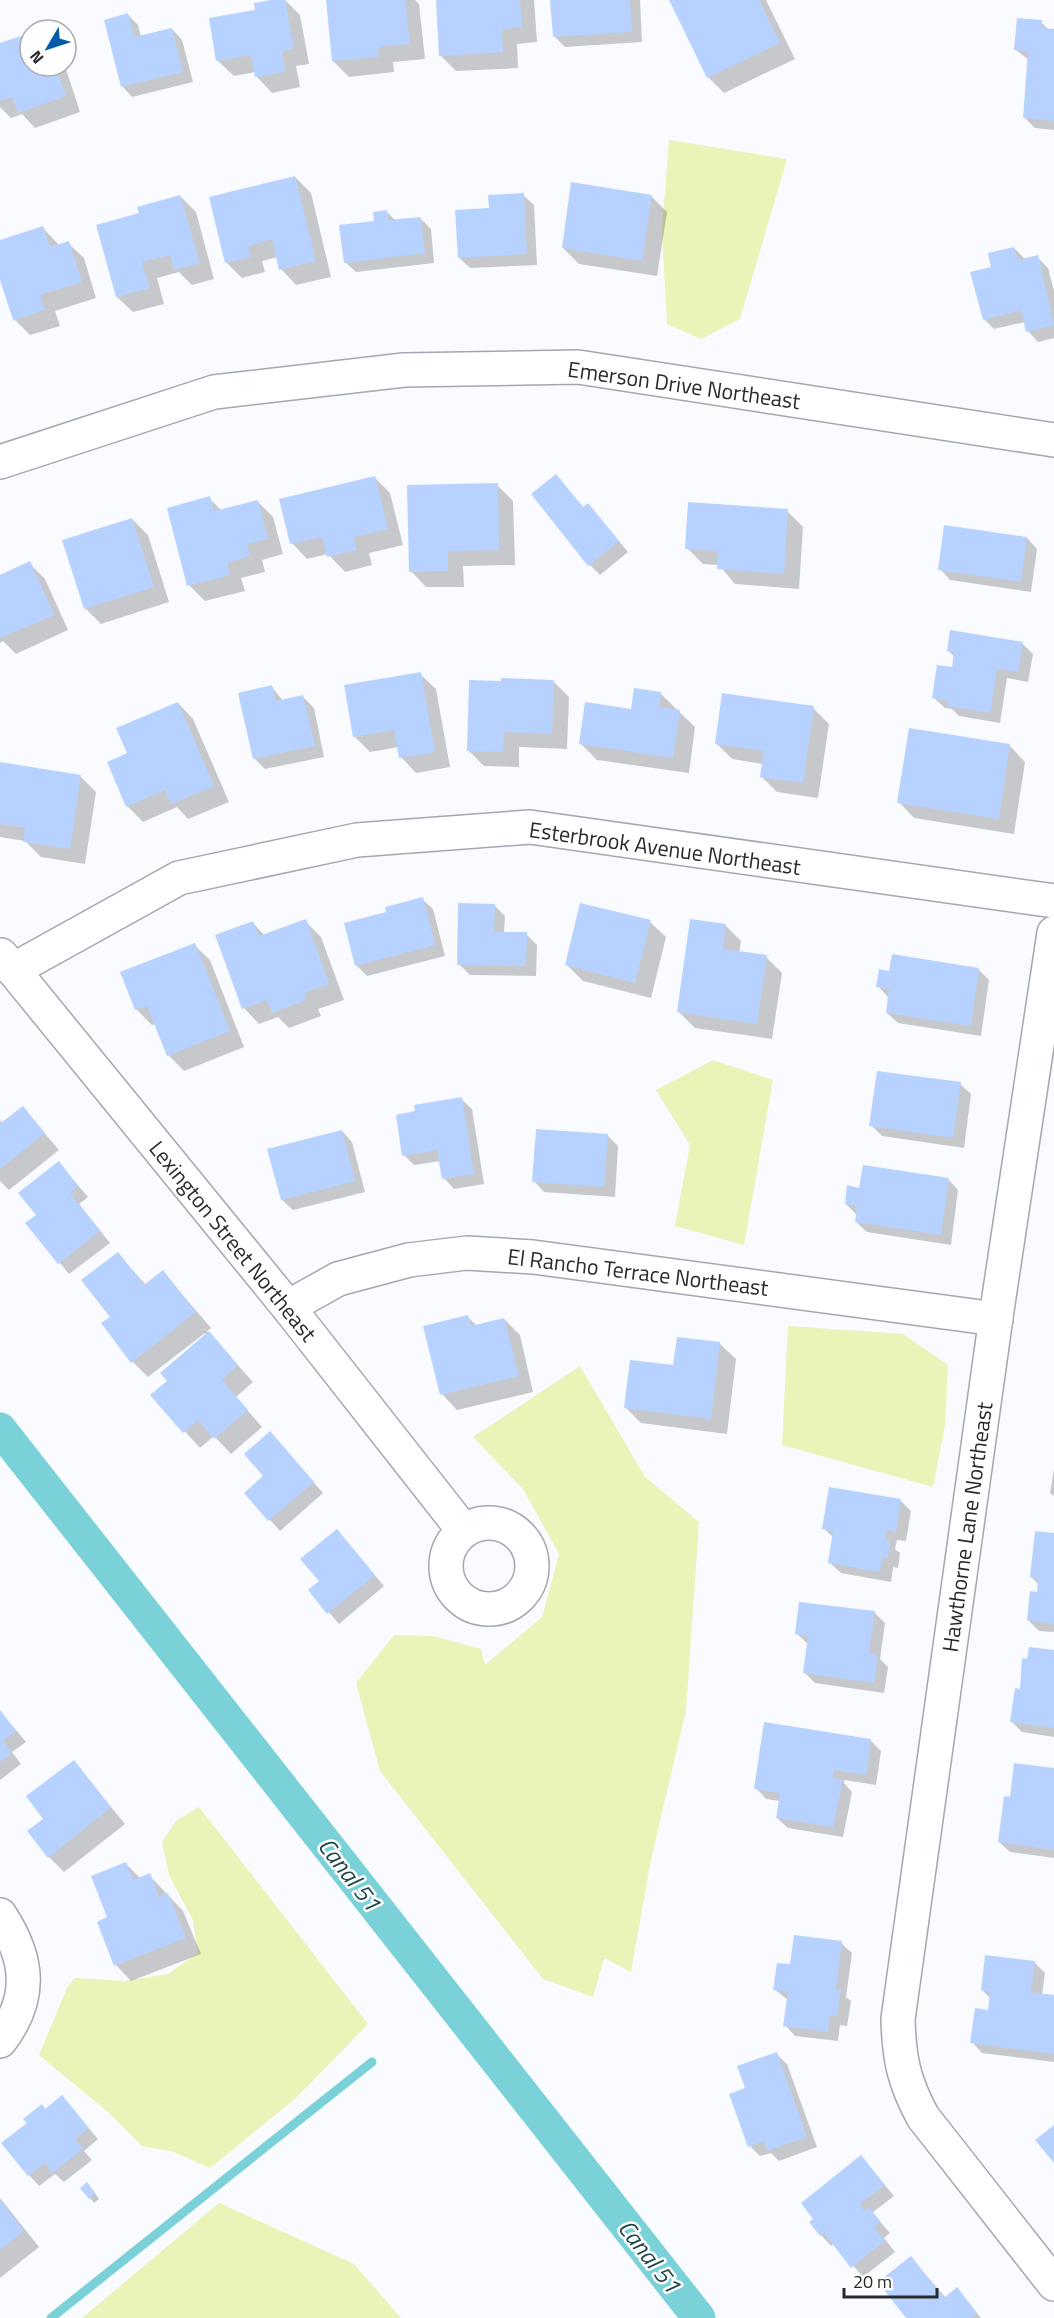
<svg xmlns="http://www.w3.org/2000/svg" width="1054" height="2318" font-family="'Titillium Web',sans-serif">
<rect width="100%" height="100%" fill="#f9fbfe"/>
<g fill="#eaf3b8">
<polygon points="669,140 787,159 740,319 701,339 667,324 662,231"/>
<polygon points="713,1060 773,1080 744,1245 675,1226 690,1145 656,1090"/>
<polygon points="788,1326 903,1334 948,1365 945,1426 933,1487 782,1445"/>
<polygon points="580,1366 645,1477 699,1522 686,1710 650,1864 631,1972 604,1958 593,1997 543,1979 380,1771 356,1683 394,1635 433,1636 481,1649 485,1665 542,1617 559,1554 523,1489 473,1437"/>
<polygon points="199,1807 368,2024 295,2099 210,2168 174,2152 142,2146 109,2113 39,2055 67,1988 75,1978 125,1981 168,1974 198,1953 193,1920 169,1875 162,1842 177,1820"/>
<polygon points="219,2203 354,2264 401,2318 82,2318"/>
</g>
<g fill="#0003">
<polygon points="280,0 285,0 300,15 309,64 296,66 300,87 272,93 257,77 256,72 234,76 218,61 257,12"/>
<polygon points="327,0 415,0 419,4 425,59 393,62 394,72 349,77 333,61"/>
<polygon points="437,0 534,0 537,42 517,44 518,68 456,71 441,56"/>
<polygon points="552,0 640,0 642,42 565,47 554,36"/>
<polygon points="671,0 766,0 795,59 724,93 708,77"/>
<polygon points="128,15 138,25 141,37 172,29 182,40 193,82 132,97 122,86"/>
<polygon points="1041,22 1049,30 1054,30 1054,130 1035,128 1024,117 1029,60 1016,50"/>
<polygon points="30,34 30,66 65,66 80,112 35,128 22,114 11,118 0,107 0,44"/>
<polygon points="295,177 311,193 331,277 296,285 281,269 278,257 262,261 265,272 242,278 226,262"/>
<polygon points="523,195 534,205 537,265 470,268 459,258 490,209"/>
<polygon points="180,196 196,212 214,279 192,285 179,272 157,278 164,304 133,312 117,297 141,214"/>
<polygon points="651,196 667,212 657,276 579,264 563,248"/>
<polygon points="387,212 396,221 420,218 431,229 434,263 356,272 345,262"/>
<polygon points="43,228 59,245 68,243 84,258 96,298 55,311 60,326 30,335 14,319 0,275 0,241"/>
<polygon points="1014,248 1025,259 1037,257 1048,268 1054,291 1054,338 1038,342 1028,331 1025,322 994,329 984,319 993,268"/>
<polygon points="556,476 584,508 588,505 598,516 628,552 600,575 590,565"/>
<polygon points="375,478 390,493 403,545 369,553 372,565 345,572 328,554 307,559 292,543"/>
<polygon points="497,485 513,501 515,565 463,566 464,587 426,587 411,571"/>
<polygon points="209,498 222,511 257,501 273,517 283,554 262,560 265,572 241,578 245,591 205,601 189,585"/>
<polygon points="787,511 803,527 799,589 735,584 719,565 703,564 687,548"/>
<polygon points="132,519 148,535 169,602 101,624 85,608"/>
<polygon points="1027,538 1037,549 1031,592 950,580 940,569"/>
<polygon points="29,563 45,579 68,630 16,654 3,641 0,643 0,576"/>
<polygon points="1022,643 1033,654 1028,682 1007,678 1000,723 959,716 952,709 945,708 934,698 953,669 955,657 948,651"/>
<polygon points="420,674 436,689 450,767 416,773 401,757 399,747 370,752 354,736"/>
<polygon points="553,681 569,697 567,749 519,747 519,767 484,766 468,750"/>
<polygon points="272,687 283,701 303,697 314,708 324,757 265,769 254,758"/>
<polygon points="660,693 695,727 689,773 597,760 581,744"/>
<polygon points="178,703 193,719 229,802 188,819 177,807 143,822 127,806 129,754"/>
<polygon points="813,708 829,724 818,798 777,792 761,776 763,764 732,759 716,743"/>
<polygon points="1010,746 1025,762 1014,834 914,818 899,802"/>
<polygon points="0,764 80,776 96,792 85,864 41,857 25,841 0,837"/>
<polygon points="422,899 433,909 445,956 367,976 356,965 388,913"/>
<polygon points="494,905 505,916 504,934 526,934 537,945 536,976 470,975 459,964"/>
<polygon points="305,921 321,937 344,1000 318,1009 321,1016 289,1028 278,1017 259,1024 244,1008 253,923 265,936"/>
<polygon points="650,922 666,937 651,998 583,981 567,965"/>
<polygon points="725,925 741,941 739,953 766,957 782,973 772,1039 695,1028 679,1012"/>
<polygon points="194,945 210,960 244,1047 184,1071 168,1055 156,1024 152,1025 136,1009"/>
<polygon points="978,969 989,980 981,1036 898,1023 887,1013 888,997 878,986 890,972"/>
<polygon points="960,1084 971,1094 964,1148 882,1136 871,1125"/>
<polygon points="461,1099 472,1109 484,1184 454,1189 444,1178 441,1161 414,1165 404,1155"/>
<polygon points="23,1108 59,1150 9,1190 0,1181 0,1120 3,1124"/>
<polygon points="342,1131 352,1142 365,1192 293,1210 282,1200"/>
<polygon points="607,1135 618,1146 615,1197 544,1192 534,1181"/>
<polygon points="59,1163 88,1197 79,1204 110,1243 69,1274 27,1223 38,1215"/>
<polygon points="948,1179 958,1190 951,1245 867,1232 856,1222 857,1215 846,1204"/>
<polygon points="118,1254 146,1285 163,1272 211,1328 207,1331 253,1382 236,1397 262,1427 231,1454 214,1436 200,1448 152,1395 169,1381 207,1335 205,1333 148,1377 133,1362 112,1317"/>
<polygon points="468,1317 477,1326 504,1319 520,1335 533,1392 457,1410 442,1394"/>
<polygon points="720,1344 736,1359 727,1434 641,1423 626,1408 675,1367"/>
<polygon points="280,1444 323,1493 280,1531 246,1493 265,1476"/>
<polygon points="1054,1469 1054,1496 1050,1493"/>
<polygon points="900,1500 911,1511 906,1541 897,1540 895,1549 900,1553 898,1568 893,1567 891,1582 841,1573 830,1563 834,1538 823,1528"/>
<polygon points="337,1531 384,1586 339,1624 310,1590 321,1581"/>
<polygon points="1054,1535 1054,1632 1039,1631 1028,1620 1039,1585 1031,1577"/>
<polygon points="874,1612 885,1623 880,1659 888,1667 884,1693 815,1683 805,1673 808,1644 796,1633"/>
<polygon points="1054,1651 1054,1737 1022,1732 1012,1722 1028,1660"/>
<polygon points="0,1711 26,1742 12,1752 21,1764 0,1780"/>
<polygon points="870,1740 881,1751 876,1785 844,1780 844,1783 852,1792 843,1837 788,1828 777,1818 780,1801 766,1799 756,1788"/>
<polygon points="74,1762 125,1824 64,1872 49,1857 45,1819"/>
<polygon points="1054,1770 1054,1858 1010,1852 999,1842 1011,1798"/>
<polygon points="126,1864 140,1878 149,1875 183,1911 201,1954 131,1981 116,1965 109,1918"/>
<polygon points="841,1943 852,1953 846,1997 851,2001 847,2026 840,2025 838,2041 795,2036 785,2025 788,2000 774,1989 791,1966"/>
<polygon points="1034,1962 1045,1973 1042,1995 1054,1996 1054,2062 982,2053 972,2042 989,2012 991,1999 982,1990"/>
<polygon points="776,2054 787,2064 817,2147 779,2161 771,2153 760,2156 750,2146 747,2089"/>
<polygon points="62,2097 98,2139 84,2151 92,2160 64,2182 55,2174 39,2186 29,2175 46,2110"/>
<polygon points="861,2157 894,2196 872,2213 890,2233 884,2238 895,2252 863,2277 834,2243 831,2246 821,2235"/>
<polygon points="92,2189 99,2199 94,2203 90,2198"/>
<polygon points="0,2198 39,2247 0,2278"/>
<polygon points="911,2258 946,2298 957,2289 981,2318 908,2318"/>
</g>
<g fill="none" stroke-linecap="round" stroke-linejoin="round">
<polyline stroke="#7ad2d8" stroke-width="9" points="51,2318 372,2062"/>
<polyline stroke="#7ad2d8" stroke-width="33" points="0,1429 699,2318"/>
</g>
<g fill="#b8d2ff">
<polygon points="271,0 285,0 294,48 282,51 285,72 255,77 251,55 216,61 209,18 255,10 254,3"/>
<polygon points="326,0 405,0 410,44 378,47 379,57 332,61"/>
<polygon points="436,0 520,0 522,27 502,29 503,52 439,56"/>
<polygon points="550,0 630,0 632,32 553,37"/>
<polygon points="669,0 759,0 780,43 707,78"/>
<polygon points="128,13 134,37 172,28 183,72 121,87 104,20"/>
<polygon points="1017,18 1042,20 1041,28 1054,29 1054,121 1023,118 1028,51 1014,50"/>
<polygon points="30,33 30,66 55,66 66,96 18,113 12,97 0,101 0,43"/>
<polygon points="295,176 316,261 279,270 272,239 248,246 251,257 225,263 209,197"/>
<polygon points="571,182 652,195 642,261 562,248"/>
<polygon points="524,193 527,254 458,258 455,210 489,208 488,195"/>
<polygon points="180,195 200,263 174,270 170,255 142,262 150,288 116,297 96,225 139,213 137,207"/>
<polygon points="387,210 388,220 420,217 425,253 344,263 339,225 374,221 373,212"/>
<polygon points="43,226 50,247 69,241 82,282 40,295 45,310 13,320 0,280 0,240"/>
<polygon points="1014,247 1018,260 1038,255 1054,325 1026,332 1021,310 983,320 970,272 991,267 988,253"/>
<polygon points="556,474 583,507 588,503 619,541 588,566 531,494"/>
<polygon points="375,476 388,529 354,537 357,550 327,557 322,537 290,544 279,499"/>
<polygon points="498,483 499,550 448,551 448,571 409,572 407,485"/>
<polygon points="210,496 214,511 258,500 268,539 247,544 250,556 227,563 230,575 187,586 167,508"/>
<polygon points="688,502 788,509 784,574 717,569 718,551 685,549"/>
<polygon points="132,518 154,587 84,609 62,540"/>
<polygon points="944,525 1027,537 1021,582 938,570"/>
<polygon points="30,561 54,615 0,638 0,575"/>
<polygon points="950,630 1023,642 1018,672 997,669 990,713 947,706 948,701 932,698 937,665 952,667 954,652 947,651"/>
<polygon points="421,672 435,752 399,758 394,730 353,737 344,685"/>
<polygon points="501,678 554,680 552,734 504,732 503,752 467,751 469,680 501,681"/>
<polygon points="272,685 276,701 303,695 315,746 253,759 238,693"/>
<polygon points="634,688 661,692 659,707 680,710 673,758 579,744 585,702 631,709"/>
<polygon points="722,693 814,706 803,783 760,777 764,751 715,744"/>
<polygon points="178,702 214,786 171,804 165,790 126,807 107,762 127,753 116,728"/>
<polygon points="909,728 1010,744 999,819 897,803"/>
<polygon points="0,762 81,775 70,849 23,842 25,828 0,824"/>
<polygon points="423,897 435,945 355,966 344,923 386,912 385,907"/>
<polygon points="458,903 495,904 494,932 527,932 526,966 457,965"/>
<polygon points="580,903 651,920 635,983 565,965"/>
<polygon points="306,919 329,984 304,993 306,1000 272,1013 267,1000 242,1009 215,935 253,921 259,936"/>
<polygon points="690,919 726,924 723,949 767,955 757,1024 677,1012"/>
<polygon points="195,943 230,1031 167,1056 147,1006 135,1010 120,972"/>
<polygon points="892,954 979,968 971,1026 886,1013 889,989 876,987 879,969 889,971"/>
<polygon points="877,1071 961,1082 953,1138 869,1126"/>
<polygon points="462,1097 474,1174 442,1179 437,1150 402,1156 396,1115 415,1111 414,1105"/>
<polygon points="23,1106 45,1133 0,1169 0,1122 1,1123"/>
<polygon points="536,1129 608,1134 604,1187 532,1182"/>
<polygon points="342,1130 355,1181 281,1200 267,1149"/>
<polygon points="59,1161 78,1186 70,1193 100,1231 58,1264 25,1223 36,1215 18,1193"/>
<polygon points="863,1165 949,1178 941,1235 855,1222 857,1206 845,1204 847,1185 859,1188"/>
<polygon points="118,1252 144,1285 163,1270 196,1312 131,1363 101,1323 110,1317 81,1280"/>
<polygon points="468,1315 471,1326 504,1318 519,1376 440,1395 423,1326"/>
<polygon points="209,1331 238,1365 222,1380 248,1410 214,1439 198,1420 183,1433 150,1395 167,1381 160,1373"/>
<polygon points="677,1337 720,1342 711,1419 624,1408 630,1360 673,1365"/>
<polygon points="270,1431 314,1482 268,1521 244,1493 263,1476 244,1454"/>
<polygon points="829,1487 901,1499 896,1532 887,1530 885,1540 890,1541 888,1558 883,1557 880,1572 828,1563 833,1531 822,1529"/>
<polygon points="337,1529 375,1575 327,1614 308,1590 319,1581 300,1559"/>
<polygon points="1035,1531 1054,1533 1054,1624 1027,1620 1030,1591 1037,1592 1038,1579 1030,1577"/>
<polygon points="799,1602 875,1611 869,1653 878,1655 874,1683 803,1673 808,1636 795,1634"/>
<polygon points="1029,1647 1054,1650 1054,1728 1010,1722 1015,1688 1020,1689 1022,1658 1027,1659"/>
<polygon points="0,1710 16,1731 3,1741 12,1753 0,1762"/>
<polygon points="764,1722 871,1739 866,1775 834,1770 833,1778 843,1780 833,1827 776,1818 780,1793 754,1789"/>
<polygon points="74,1760 111,1807 48,1858 27,1831 43,1819 26,1796"/>
<polygon points="1014,1763 1054,1768 1054,1850 998,1842 1004,1796 1010,1797"/>
<polygon points="126,1862 133,1880 150,1873 159,1897 168,1893 186,1938 114,1966 97,1922 107,1917 91,1876"/>
<polygon points="794,1935 842,1941 836,1989 841,1989 837,2016 830,2015 828,2032 783,2026 788,1992 773,1990 777,1963 790,1964"/>
<polygon points="985,1955 1035,1961 1031,1992 1054,1995 1054,2054 970,2043 975,2008 988,2010 990,1992 981,1990"/>
<polygon points="777,2052 807,2137 767,2151 764,2141 748,2147 729,2094 745,2088 737,2066"/>
<polygon points="62,2095 89,2128 75,2139 83,2149 52,2173 45,2163 28,2176 1,2143 27,2123 23,2119 42,2104 45,2109"/>
<polygon points="1054,2125 1054,2163 1035,2140"/>
<polygon points="861,2155 885,2185 860,2204 864,2211 869,2207 881,2222 874,2227 885,2241 851,2268 824,2233 820,2236 809,2222 813,2219 801,2203"/>
<polygon points="87,2182 95,2193 89,2199 80,2188"/>
<polygon points="0,2200 24,2231 0,2250"/>
<polygon points="911,2256 944,2298 957,2287 977,2313 971,2318 906,2318 878,2282"/>
</g>
<g fill="none" stroke-linecap="round" stroke-linejoin="round">
<g stroke="#a3a7af" stroke-width="36">
<g id="minor">
<polyline points="0,462 214,392 404,370 578,367 1054,440"/>
<path d="M1054,933L997,1310L898,2019C899,2059 904,2082 923,2117L1054,2284"/>
<polyline points="1,955 288,1307 464,1531"/>
<polyline points="13,970 179,878 357,840 530,827 1054,901"/>
<polyline points="288,1307 338,1279 409,1260 467,1253 533,1257 996,1319"/>
<circle cx="489" cy="1566" r="43"/>
<path d="M0,1915C29,1959 33,1998 0,2041"/>
</g>
</g>
<use href="#minor" stroke="#fff" stroke-width="33"/>
</g>
<g text-anchor="middle" dominant-baseline="central" stroke-width="5" stroke-linejoin="round" paint-order="stroke">
<g font-size="22" fill="#282a2d" stroke="#fff">
<text transform="translate(684 385) rotate(8)">Emerson Drive Northeast</text>
<text transform="translate(665 848) rotate(8)">Esterbrook Avenue Northeast</text>
<text transform="translate(233 1241) rotate(51)">Lexington Street Northeast</text>
<text transform="translate(638 1272) rotate(7)">El Rancho Terrace Northeast</text>
<text transform="translate(967 1527) rotate(-82)">Hawthorne Lane Northeast</text>
</g>
<g font-size="24" font-style="italic" fill="#1d4749" stroke="#fff">
<text transform="translate(350 1874) rotate(52)">Canal 51</text>
<text transform="translate(650 2256) rotate(52)">Canal 51</text>
</g>
</g>
<g transform="translate(48 48) rotate(231)"><circle r="28" fill="#ffffff" stroke="#a9aaab" stroke-width="1.5"/>
<path d="M0-4.5L10 22L0 15L-10 22Z" fill="#025aa8"/>
<text y="-9" font-size="16" font-weight="bold" text-anchor="middle" fill="#282a2d">N</text>
</g>
<path d="M844 2288v9h93v-9" fill="none" stroke="#282a2d" stroke-width="3"/>
<text x="853" y="2288" font-size="18" fill="#282a2d" stroke="#ffffff" stroke-width="4.5" paint-order="stroke">20 m</text>
</svg>
